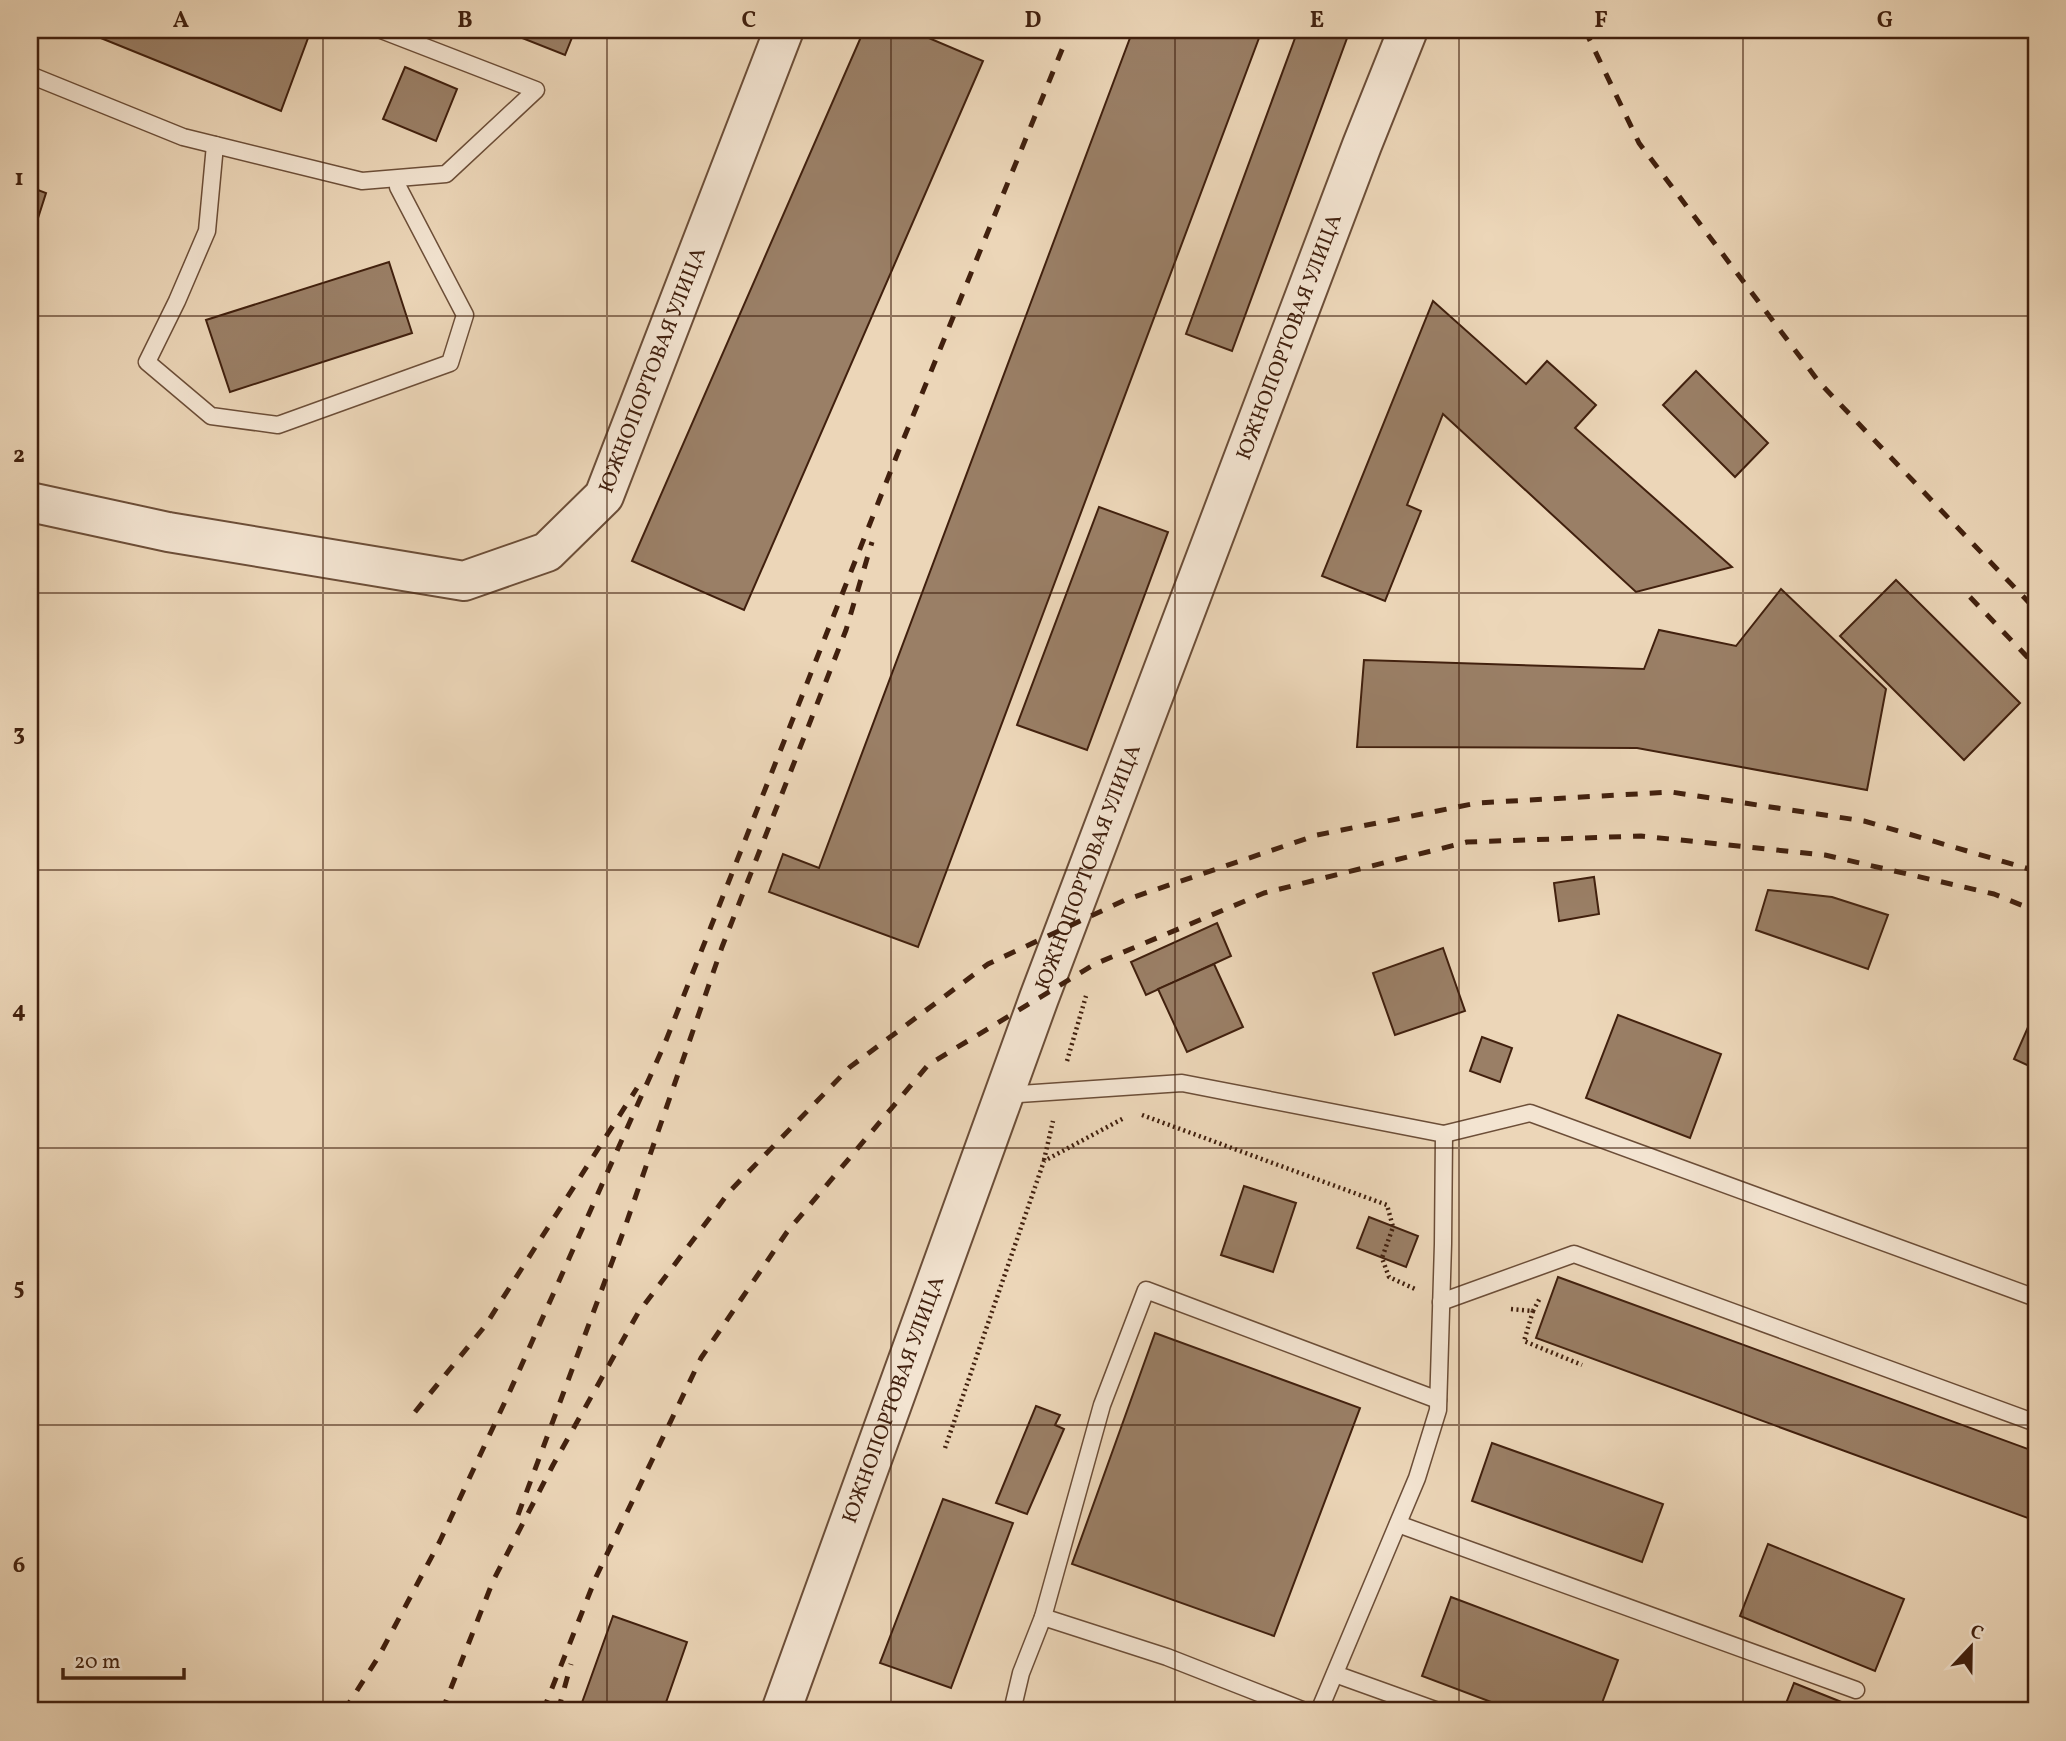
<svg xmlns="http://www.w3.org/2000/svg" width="2066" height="1741" font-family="Vollkorn,serif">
<rect width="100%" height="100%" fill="#ecd6b8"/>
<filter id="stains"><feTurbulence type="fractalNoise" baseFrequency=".00286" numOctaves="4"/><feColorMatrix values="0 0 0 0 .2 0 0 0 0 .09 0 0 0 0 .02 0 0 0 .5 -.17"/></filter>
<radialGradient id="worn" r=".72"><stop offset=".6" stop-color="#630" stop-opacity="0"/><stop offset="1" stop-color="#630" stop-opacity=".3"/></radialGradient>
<g fill="#9a7f66" stroke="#41200e" stroke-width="2">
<polygon points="81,30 311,30 281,111"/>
<polygon points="502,30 575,30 565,55"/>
<polygon points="864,30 910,30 983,61 744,610 632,561"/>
<polygon points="1133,30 1262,30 918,947 769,892 783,854 819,868"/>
<polygon points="1298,30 1350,30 1232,351 1186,334"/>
<polygon points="405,67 457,89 436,141 383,119"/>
<polygon points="30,187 46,193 31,240 30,239"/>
<polygon points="389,262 412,333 230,392 206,320"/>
<polygon points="1433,301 1526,384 1547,361 1596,405 1575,428 1732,567 1636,592 1443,414 1407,505 1421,511 1385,601 1322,576"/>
<polygon points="1696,371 1768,443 1735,477 1663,405"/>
<polygon points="1099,507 1168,532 1087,750 1017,725"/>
<polygon points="1896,580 2020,703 1964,760 1840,636"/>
<polygon points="1781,589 1886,689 1867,790 1637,748 1357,747 1364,660 1644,669 1659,630 1736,646"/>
<polygon points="1594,877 1599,914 1559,921 1554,883"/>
<polygon points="1768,890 1832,897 1888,915 1868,969 1756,930"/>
<polygon points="1217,923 1231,956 1146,995 1131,962"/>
<polygon points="1443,948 1465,1011 1395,1035 1373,973"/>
<polygon points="1214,964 1243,1027 1187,1052 1158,989"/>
<polygon points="2036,1009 2036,1069 2014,1059"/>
<polygon points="1618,1015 1721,1054 1690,1138 1586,1098"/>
<polygon points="1482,1037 1512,1048 1500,1082 1470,1071"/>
<polygon points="1244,1186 1296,1203 1273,1272 1221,1255"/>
<polygon points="1369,1217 1418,1236 1406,1267 1357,1248"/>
<polygon points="1558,1277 2036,1452 2036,1521 1536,1338"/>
<polygon points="1155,1333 1360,1408 1274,1636 1072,1564"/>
<polygon points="1036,1406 1060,1415 1055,1425 1064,1429 1027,1514 996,1503"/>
<polygon points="1492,1443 1663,1504 1642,1562 1472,1501"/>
<polygon points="943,1499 1013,1523 951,1688 880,1663"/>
<polygon points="1768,1544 1904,1599 1875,1671 1740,1616"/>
<polygon points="1451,1597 1618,1660 1599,1711 1515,1711 1422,1676"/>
<polygon points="613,1616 687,1642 663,1711 579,1711"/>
<polygon points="1794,1683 1864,1711 1783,1711"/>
</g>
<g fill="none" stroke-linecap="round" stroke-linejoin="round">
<g stroke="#6c4e38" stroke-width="19">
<g id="service">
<polyline points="30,75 183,137 362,181 446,174 536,90 381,30"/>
<polyline points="215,145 207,231 177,301 147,362 211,416 278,425 450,363 465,315 398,187"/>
<polyline points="1006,1095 1182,1083 1444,1134 1443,1244 1438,1410 1417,1478 1319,1711"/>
<polyline points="1444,1134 1530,1113 2036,1298"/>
<polyline points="1441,1302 1574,1254 2036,1423"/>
<polyline points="1398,1524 1856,1690"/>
<polyline points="1043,1617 1167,1657 1305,1711"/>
<polyline points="1335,1674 1438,1711"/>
<polyline points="1012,1711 1021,1673 1043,1617 1102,1405 1146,1290 1438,1400"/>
</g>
</g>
<g stroke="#6c4e38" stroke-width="42">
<g id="tertiary">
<path id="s1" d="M30,502L168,532L464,581L547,552L604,496L784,30"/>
<path id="s2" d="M781,1711L1039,998L1362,145L1408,30"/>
</g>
</g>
<g stroke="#41200e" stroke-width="4.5" stroke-dasharray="2 3.5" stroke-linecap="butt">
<polyline points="1067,1061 1086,996"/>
<polyline points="1142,1115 1387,1205 1393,1227 1382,1258 1389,1277 1415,1289"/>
<polyline points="1044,1160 1053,1121"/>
<polyline points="1511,1309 1533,1311 1540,1298"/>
<polyline points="1533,1311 1524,1341 1582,1365"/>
<polyline points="945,1448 1044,1161 1124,1118"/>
</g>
<use href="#service" stroke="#f3e4d1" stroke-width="16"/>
<use href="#tertiary" stroke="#f3e4d1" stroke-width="38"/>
<g stroke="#41200e" stroke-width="5" stroke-dasharray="12 12" stroke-linecap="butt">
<polyline points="1585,30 1639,143 1819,382 2036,610"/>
<polyline points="1970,597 2036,666"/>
<polyline points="415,1412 485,1326 637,1088"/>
<polyline points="518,1515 625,1227 722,947 846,630 872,542"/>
<polyline points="344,1711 379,1656 440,1541 510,1391 665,1043 897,455 1070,30"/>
<polyline points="442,1711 493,1581 553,1465 638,1313 730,1191 850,1067 988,964 1125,900 1317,835 1477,803 1671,792 1864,821 2036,871"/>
<polyline points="543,1711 596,1577 701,1358 787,1232 928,1065 1095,964 1264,893 1467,842 1641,836 1825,855 1994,894 2036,911"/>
<polyline points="558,1711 571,1664"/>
</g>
</g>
<path fill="none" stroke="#41200e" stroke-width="2" stroke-opacity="0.55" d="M323,30V1711M607,30V1711M891,30V1711M1175,30V1711M1459,30V1711M1743,30V1711M30,316H2036M30,593H2036M30,870H2036M30,1148H2036M30,1425H2036"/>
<g text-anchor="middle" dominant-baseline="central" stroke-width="6" stroke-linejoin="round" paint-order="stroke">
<g font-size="21" fill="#41200e" stroke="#f3e4d1">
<text stroke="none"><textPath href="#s2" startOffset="1465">ЮЖНОПОРТОВАЯ УЛИЦА</textPath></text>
<text stroke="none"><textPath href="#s1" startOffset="744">ЮЖНОПОРТОВАЯ УЛИЦА</textPath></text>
<text stroke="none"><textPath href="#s2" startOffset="898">ЮЖНОПОРТОВАЯ УЛИЦА</textPath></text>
<text stroke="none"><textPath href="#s2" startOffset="331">ЮЖНОПОРТОВАЯ УЛИЦА</textPath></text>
</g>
</g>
<rect width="2066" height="1741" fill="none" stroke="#ecd6b8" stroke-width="77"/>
<g transform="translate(1971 1647) rotate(22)" stroke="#f3e4d1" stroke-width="5" paint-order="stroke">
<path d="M0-5L12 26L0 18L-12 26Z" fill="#41200e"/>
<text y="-10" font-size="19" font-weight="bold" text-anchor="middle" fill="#41200e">С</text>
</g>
<path d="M63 1668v10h121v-10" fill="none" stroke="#41200e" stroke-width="3.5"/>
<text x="74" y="1668" font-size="21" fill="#41200e" stroke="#f3e4d1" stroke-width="5" paint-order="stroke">20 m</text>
<rect x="38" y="38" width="1990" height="1664" fill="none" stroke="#41200e" stroke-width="2.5"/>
<g font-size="23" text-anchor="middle" font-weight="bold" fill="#41200e">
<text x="181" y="27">A</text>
<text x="465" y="27">B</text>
<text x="749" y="27">C</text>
<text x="1033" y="27">D</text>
<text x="1317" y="27">E</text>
<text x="1601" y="27">F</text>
<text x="1885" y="27">G</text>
<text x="19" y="185">1</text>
<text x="19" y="462">2</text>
<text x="19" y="740">3</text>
<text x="19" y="1017">4</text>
<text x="19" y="1294">5</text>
<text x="19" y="1572">6</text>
</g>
<rect width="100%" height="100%" filter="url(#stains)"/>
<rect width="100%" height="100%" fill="url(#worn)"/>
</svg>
